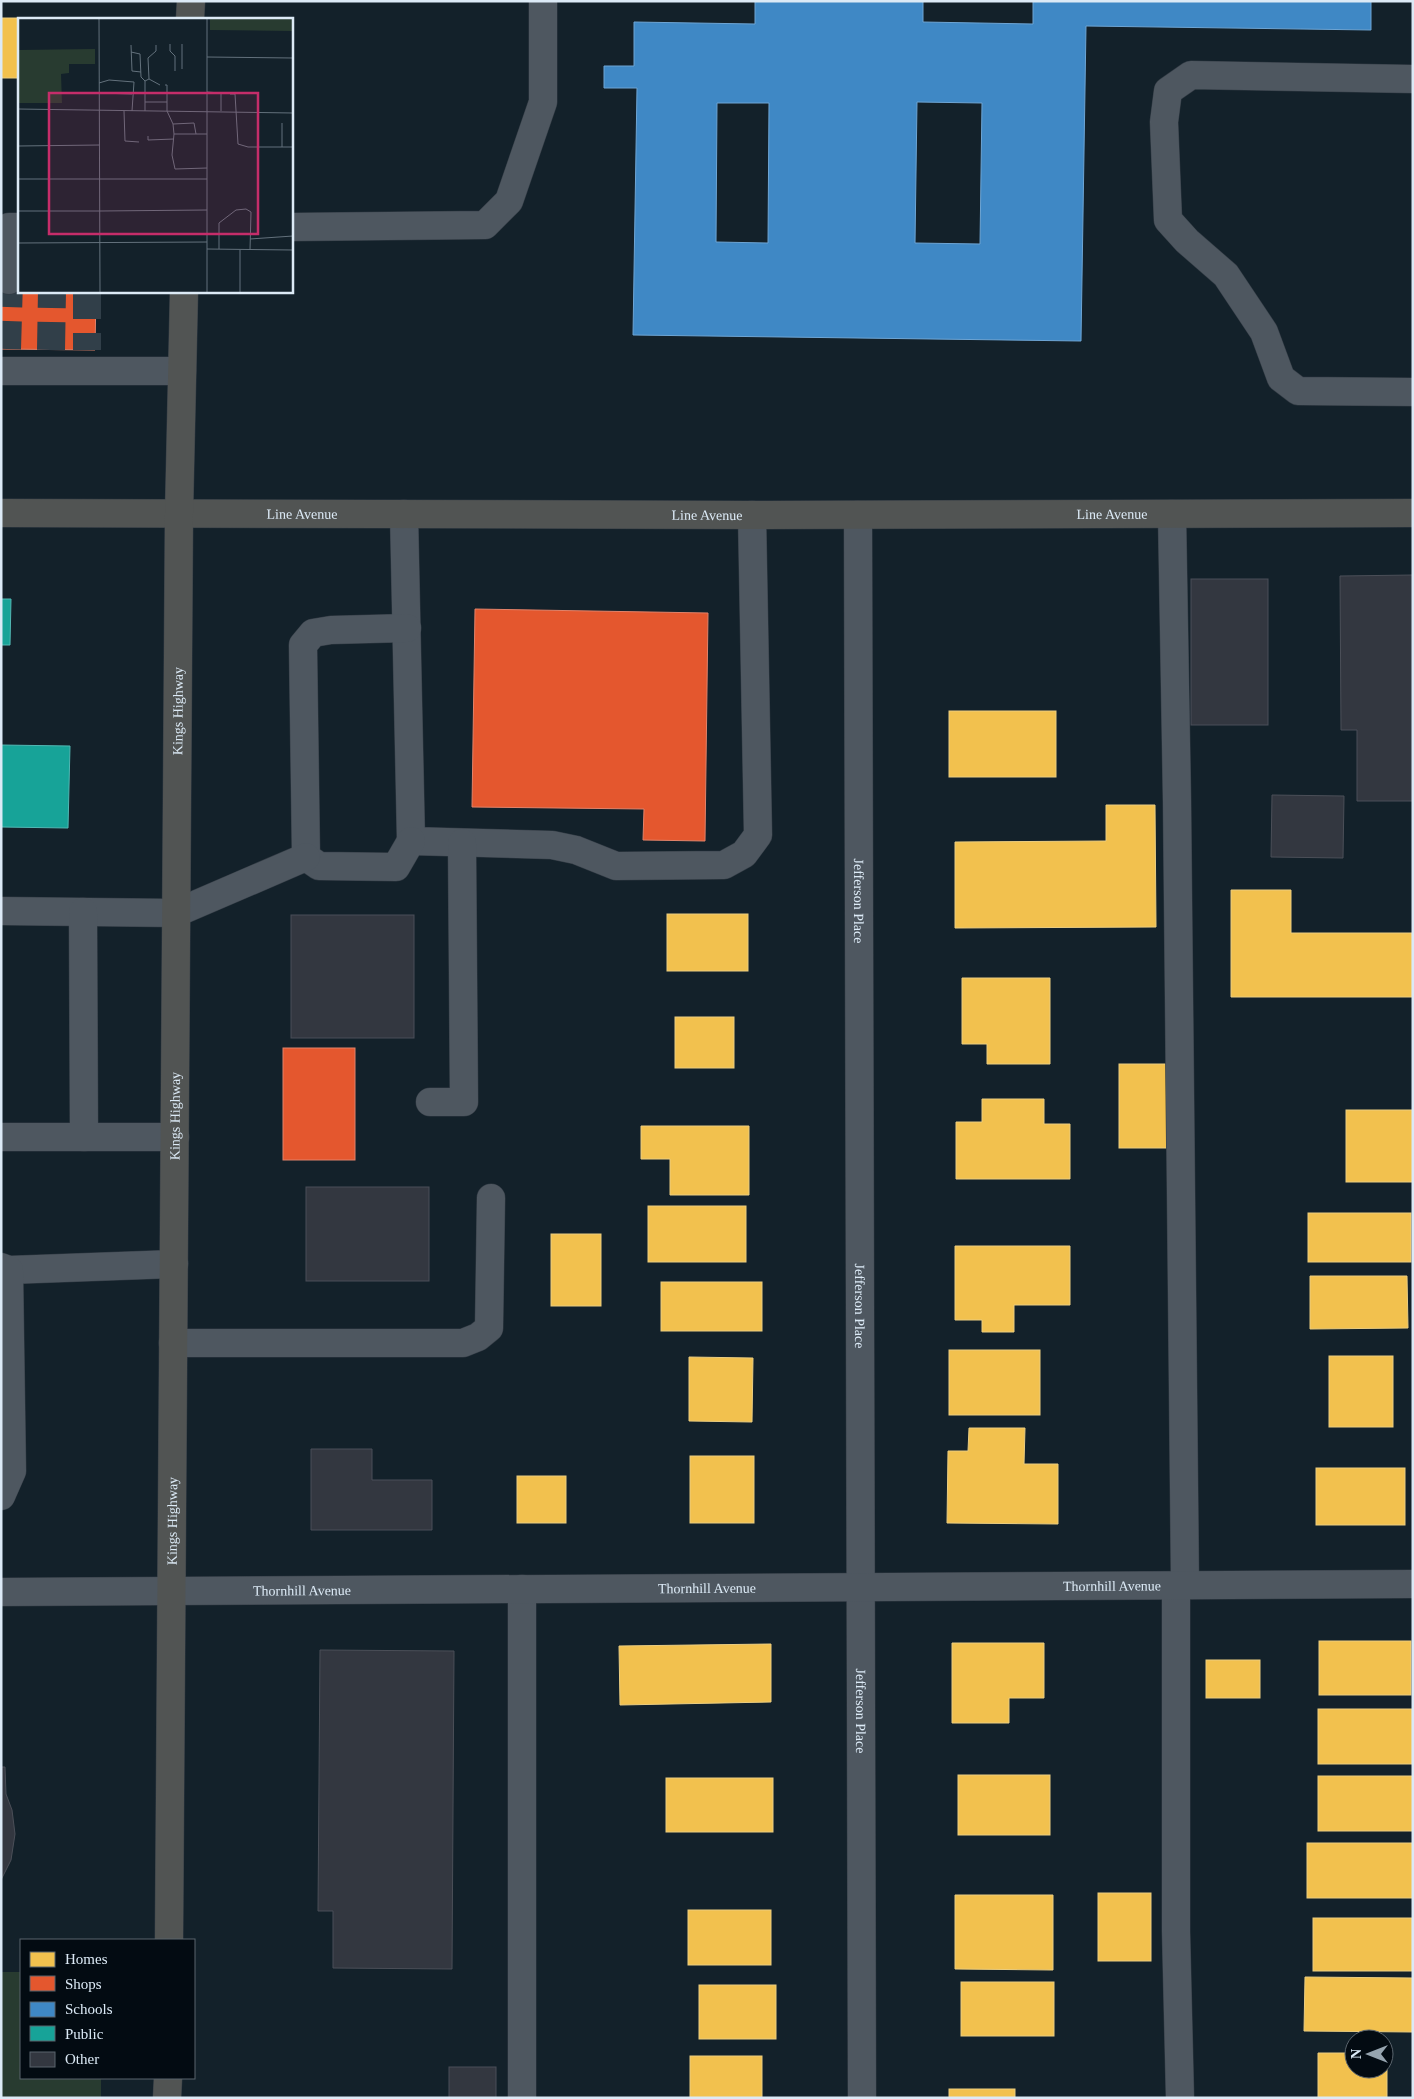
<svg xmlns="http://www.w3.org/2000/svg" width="1414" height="2099" font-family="'Times New Roman',serif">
<rect width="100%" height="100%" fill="#13212a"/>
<polygon fill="#283b30" points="1,1972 21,1972 21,2078 101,2078 101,2098 1,2098"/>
<g fill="#f2c14e" stroke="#ebcd80">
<polygon points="1,18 85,18 85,19 19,19 19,78 1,78"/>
<rect x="949" y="711" width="107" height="66"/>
<polygon points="1106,805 1155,805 1156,927 955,928 955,842 1106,841"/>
<polygon points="1231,890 1291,890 1291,933 1412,933 1412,997 1231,997"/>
<rect x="667" y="914" width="81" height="57"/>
<polygon points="962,978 1050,978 1050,1064 987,1064 987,1044 962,1044"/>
<rect x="675" y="1017" width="59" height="51"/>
<rect x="1119" y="1064" width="48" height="84"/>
<polygon points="982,1099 1044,1099 1044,1124 1070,1124 1070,1179 956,1179 956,1122 982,1122"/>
<rect x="1346" y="1110" width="67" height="72"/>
<polygon points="641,1126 749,1126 749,1195 670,1195 670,1159 641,1159"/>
<rect x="648" y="1206" width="98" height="56"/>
<rect x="1308" y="1213" width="103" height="49"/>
<rect x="551" y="1234" width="50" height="72"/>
<polygon points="955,1246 1070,1246 1070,1305 1014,1305 1014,1332 982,1332 982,1320 955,1320"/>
<polygon points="1310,1276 1407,1276 1408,1328 1310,1329"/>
<rect x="661" y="1282" width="101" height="49"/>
<rect x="949" y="1350" width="91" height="65"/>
<rect x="1329" y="1356" width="64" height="71"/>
<polygon points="689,1357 753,1358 752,1422 689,1421"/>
<polygon points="969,1428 1025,1428 1024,1464 1058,1464 1058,1524 947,1523 948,1451 968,1451"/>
<rect x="690" y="1456" width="64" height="67"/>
<rect x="1316" y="1468" width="89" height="57"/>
<rect x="517" y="1476" width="49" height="47"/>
<rect x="1319" y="1641" width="92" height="54"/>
<polygon points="952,1643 1044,1643 1044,1698 1009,1698 1009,1723 952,1723"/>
<polygon points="771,1644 771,1702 620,1705 619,1646"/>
<rect x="1206" y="1660" width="54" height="38"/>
<rect x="1318" y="1709" width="94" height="55"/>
<rect x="958" y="1775" width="92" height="60"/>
<rect x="1318" y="1776" width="95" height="55"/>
<rect x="666" y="1778" width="107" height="54"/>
<rect x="1307" y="1843" width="106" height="55"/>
<rect x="1098" y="1893" width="53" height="68"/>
<polygon points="955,1895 1053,1895 1053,1970 955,1969"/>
<rect x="688" y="1910" width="83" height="55"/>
<rect x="1313" y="1918" width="99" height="53"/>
<polygon points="1305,1977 1413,1978 1412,2032 1304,2031"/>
<rect x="961" y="1982" width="93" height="54"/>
<rect x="699" y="1985" width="77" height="54"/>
<polygon points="1318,2053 1354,2053 1354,2069 1384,2069 1384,2053 1387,2053 1387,2098 1318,2098"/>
<rect x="690" y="2056" width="72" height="42"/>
<rect x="949" y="2089" width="66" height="9"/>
</g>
<g fill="#e4572e" stroke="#e2836a">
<polygon points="1,280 19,280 19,291 96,291 95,350 1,349"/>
<polygon points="475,609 708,613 705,841 643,840 644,809 472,807"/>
<rect x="283" y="1048" width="72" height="112"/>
</g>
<path fill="#3f88c5" stroke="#6ea5d4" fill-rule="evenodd" d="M755,1H923V22L1033,24V1H1371V30L1086,26L1081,341L633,335L637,88H604V66H634V22L755,24ZM917,102L982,103L980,244L915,243ZM717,103H769L768,243L716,242Z"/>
<g fill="#17a398" stroke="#52b8b4">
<polygon points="1,599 11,599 10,645 1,645"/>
<polygon points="1,745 70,746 68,828 1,827"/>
</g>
<g fill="#333740" stroke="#4b4f58">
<polygon points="1413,575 1413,801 1357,801 1357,730 1341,730 1340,576"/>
<rect x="1191" y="579" width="77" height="146"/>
<polygon points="1272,795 1344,796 1343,858 1271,857"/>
<rect x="291" y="915" width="123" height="123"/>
<rect x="306" y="1187" width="123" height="94"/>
<polygon points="311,1449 372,1449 372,1480 432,1480 432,1530 311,1530"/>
<polygon points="320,1650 454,1651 452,1969 333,1968 333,1911 318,1911"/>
<polygon points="1,1767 5,1767 6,1794 12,1810 15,1834 11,1860 1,1880"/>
<rect x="449" y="2067" width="47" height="31"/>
</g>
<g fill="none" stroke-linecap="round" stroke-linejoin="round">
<g stroke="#313f49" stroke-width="28" stroke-dasharray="28 14" stroke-linecap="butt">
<polyline points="87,291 87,350"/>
<polyline points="7,349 9,280"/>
<polyline points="51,350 52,291"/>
</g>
<g stroke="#323b44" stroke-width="29">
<g id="minor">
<polyline points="1413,79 1191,75 1168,91 1164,122 1168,220 1187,241 1226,275 1264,332 1281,378 1298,391 1413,392"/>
<polyline points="291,227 485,225 509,201 543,102 543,1"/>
<polyline points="9,280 9,227 19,227"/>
<polyline points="1,371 182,371"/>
<polyline points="404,514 411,841 552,845 576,850 616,866 724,865 744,854 758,835 752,515"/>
<polyline points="1172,514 1177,801 1185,1585"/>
<path id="s1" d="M858,515L862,2098"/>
<polyline points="407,628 331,630 313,633 303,645 306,857 319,866 396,867 411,841"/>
<polyline points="1,911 176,913 306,857"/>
<polyline points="83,912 84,1137"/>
<polyline points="430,1102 464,1102 462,843"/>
<polyline points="1,1137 175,1137"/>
<polyline points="1,1267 9,1270 174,1264"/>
<polyline points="173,1343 463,1343 478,1337 489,1328 491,1198"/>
<polyline points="1,1496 12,1471 9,1270"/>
<polyline points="1176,1585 1176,1931 1180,2098"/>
<polyline points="522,1589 522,2098"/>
<path id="s2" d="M1,1592L1413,1584"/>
</g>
</g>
<g stroke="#323b44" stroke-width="29">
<g id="major">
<polyline points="190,19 191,1"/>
<path id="s3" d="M1,513L752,515L1413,513"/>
<path id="s4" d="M169,1940L179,514L184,291"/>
<polyline points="167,2098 168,2078"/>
</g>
</g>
<use href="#minor" stroke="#4e5760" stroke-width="28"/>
<use href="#major" stroke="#515453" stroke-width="28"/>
</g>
<g text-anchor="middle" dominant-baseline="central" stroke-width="5" stroke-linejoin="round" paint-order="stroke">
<g font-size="14" fill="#dceaf6" stroke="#030b12">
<text stroke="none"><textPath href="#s3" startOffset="301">Line Avenue</textPath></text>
<text stroke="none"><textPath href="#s3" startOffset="706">Line Avenue</textPath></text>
<text stroke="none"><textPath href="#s3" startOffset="1111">Line Avenue</textPath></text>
<text stroke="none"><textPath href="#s4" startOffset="1229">Kings Highway</textPath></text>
<text stroke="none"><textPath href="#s1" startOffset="386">Jefferson Place</textPath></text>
<text stroke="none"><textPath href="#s4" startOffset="824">Kings Highway</textPath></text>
<text stroke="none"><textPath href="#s1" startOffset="791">Jefferson Place</textPath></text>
<text stroke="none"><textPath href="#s4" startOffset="419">Kings Highway</textPath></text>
<text stroke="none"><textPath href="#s2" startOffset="1111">Thornhill Avenue</textPath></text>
<text stroke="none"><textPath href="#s2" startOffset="706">Thornhill Avenue</textPath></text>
<text stroke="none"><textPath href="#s2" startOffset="301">Thornhill Avenue</textPath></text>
<text stroke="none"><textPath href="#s1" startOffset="1196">Jefferson Place</textPath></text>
</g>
</g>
<g transform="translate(18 18)">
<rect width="275" height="275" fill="#13212a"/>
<path d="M192,1H275V13L192,12ZM77,31V46H51V55L43,56L44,85H0V32Z" fill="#283b30"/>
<path fill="none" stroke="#63717c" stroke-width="1" d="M81,1L82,274M152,26V33L157,38V53M164,26V51M113,27L114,53L123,54M113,34L122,36L123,59L127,63M189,39L275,40M131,61L130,40L138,33V27M81,65L91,62L116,64L114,93M147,67H149V93L155,106M189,74L203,75V93M81,75L114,76M212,76H217L220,126L230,129H275M127,84H149M0,91L275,95M106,93L107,123L121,124M127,93V63L131,61L142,67M156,116L155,106L176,105L178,116M130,118V122L156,121M0,128L82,127M264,129V105M189,150L157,151L154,137L156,116H189M0,161H189M0,193H82M82,193L189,192M232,221L275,218M0,225L189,224M189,231L275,232M201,231V205L218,192L228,191L233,194L232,232M189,274V1M222,274V232"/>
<path fill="#c52d6a" fill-opacity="0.15" stroke="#c52d6a" stroke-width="2.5" d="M31,75H240V216H31Z"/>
<rect width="275" height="275" fill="none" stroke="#dceaf6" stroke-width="2.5"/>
</g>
<rect width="1414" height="2099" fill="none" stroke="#dceaf6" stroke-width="5"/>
<rect x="20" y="1939" width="175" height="140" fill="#030b12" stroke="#5a646d"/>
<rect x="30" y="1952" width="25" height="15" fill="#f2c14e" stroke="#5a646d"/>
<text x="65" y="1964" font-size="15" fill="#dceaf6">Homes</text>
<rect x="30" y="1976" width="25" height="15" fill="#e4572e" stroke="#5a646d"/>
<text x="65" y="1989" font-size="15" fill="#dceaf6">Shops</text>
<rect x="30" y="2002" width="25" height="15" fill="#3f88c5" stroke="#5a646d"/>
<text x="65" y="2014" font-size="15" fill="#dceaf6">Schools</text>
<rect x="30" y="2026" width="25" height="15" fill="#17a398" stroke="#5a646d"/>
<text x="65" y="2039" font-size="15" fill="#dceaf6">Public</text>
<rect x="30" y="2052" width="25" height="15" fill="#333740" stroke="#5a646d"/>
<text x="65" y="2064" font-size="15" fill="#dceaf6">Other</text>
<g transform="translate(1369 2054) rotate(270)"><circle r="24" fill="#030b12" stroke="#5a646d"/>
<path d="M0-4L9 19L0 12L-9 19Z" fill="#96a4af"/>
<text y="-8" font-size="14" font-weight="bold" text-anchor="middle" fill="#dceaf6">N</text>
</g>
</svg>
